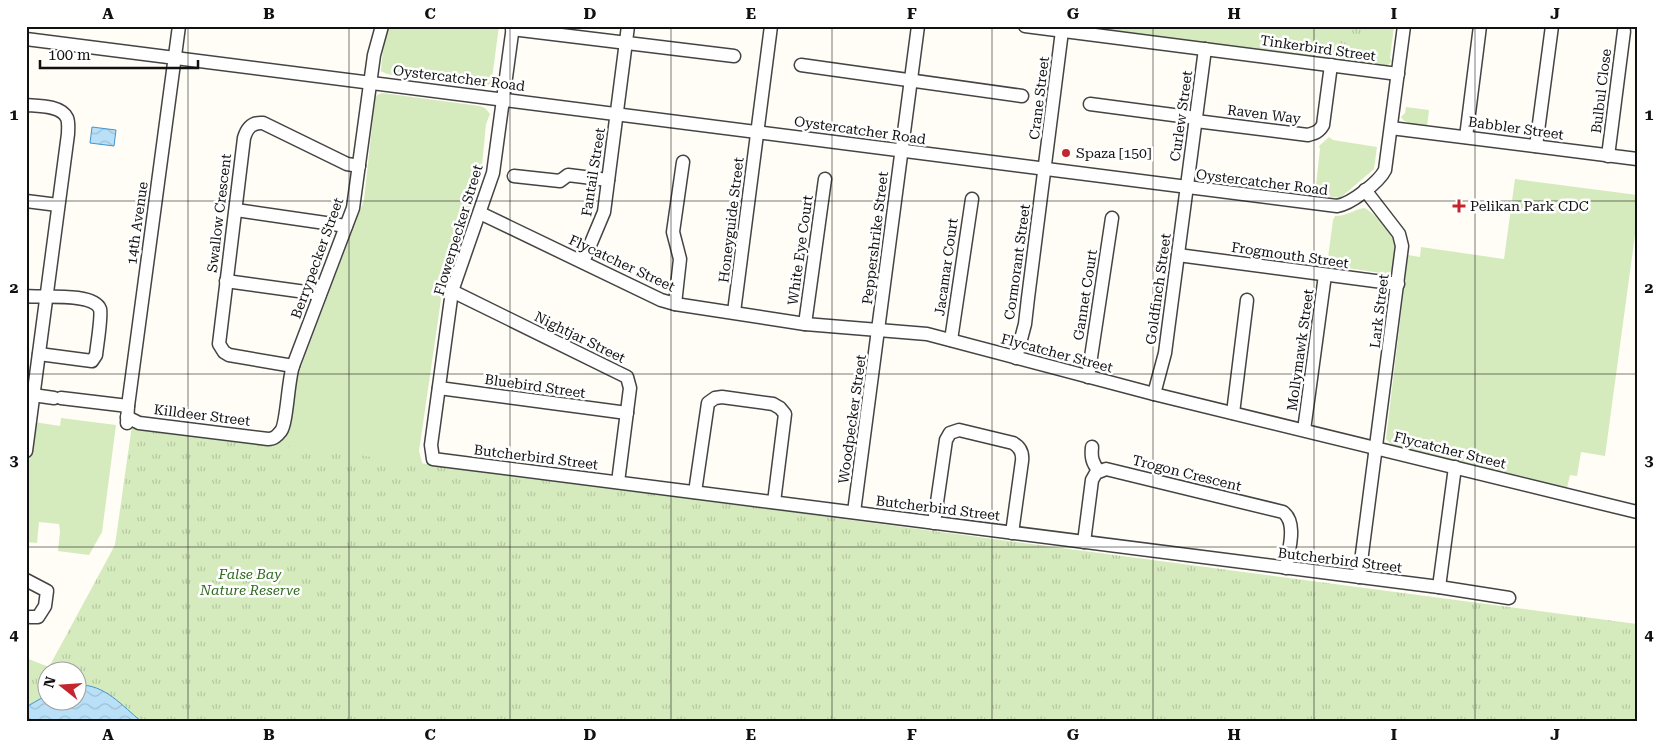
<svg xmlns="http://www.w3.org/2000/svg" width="1663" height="748" font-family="'Roboto Serif',serif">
<defs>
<pattern id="park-tufts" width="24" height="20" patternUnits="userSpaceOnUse" patternTransform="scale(1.25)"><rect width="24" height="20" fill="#d5ebbd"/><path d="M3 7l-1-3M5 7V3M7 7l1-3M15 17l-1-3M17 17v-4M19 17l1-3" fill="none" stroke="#b6c8a1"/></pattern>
<pattern id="water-waves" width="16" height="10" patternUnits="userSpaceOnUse" patternTransform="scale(1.25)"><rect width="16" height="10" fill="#b9e0f7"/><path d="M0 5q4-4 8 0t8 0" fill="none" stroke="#9ebfd3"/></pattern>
</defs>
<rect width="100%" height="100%" fill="#fffdf5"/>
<g fill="#d5ebbd">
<path d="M390,26H499L492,78L494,81L489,85L485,86L387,74L381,71C382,55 384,41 390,26Z"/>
<polygon points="1077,26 1394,26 1390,58 1392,61 1388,65 1383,66"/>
<polygon points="382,93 480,106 485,108 490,114 486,124 481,176 444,279 419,451 423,466 273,444 287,433 296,380 364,200 375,99 377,95"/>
<polygon points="1406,107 1429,110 1427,127 1409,125 1408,122 1404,121 1401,117 1405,113"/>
<polygon points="1329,137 1333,140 1377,147 1374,169 1340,198 1315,194 1320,149 1319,146"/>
<polygon points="1515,179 1637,195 1637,220 1605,456 1581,452 1577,476 1570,475 1567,488 1392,445 1386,439 1408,255 1420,257 1421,247 1504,259"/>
<path d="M1364,208C1373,211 1392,234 1395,244C1397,251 1395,260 1394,268L1388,274L1327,265L1333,220L1335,216C1347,216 1353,210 1364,208Z"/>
<polygon points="61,418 116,425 102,532 89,555 58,551 60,532 59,524 39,522 37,543 26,542 26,484 34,422 60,426"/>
</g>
<g fill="url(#park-tufts)" fill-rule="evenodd">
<path d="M1342,26H1372C1368,35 1348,49 1338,49Z"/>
<path d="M132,425L1637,624V722H26V658L49,667L115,545ZM48,670H78V700H48Z"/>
</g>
<g fill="url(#water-waves)" stroke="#3f96cf">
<polygon points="92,127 116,130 114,146 90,143"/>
<path d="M78,685C105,684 122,706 142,722H26V707L47,695L48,700H78Z"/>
</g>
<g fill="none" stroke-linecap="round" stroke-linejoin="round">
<g stroke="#444" stroke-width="15">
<g id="street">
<polyline points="513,26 493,173 452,291 431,445 433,459 1439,587 1509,598"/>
<polyline points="1025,26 1398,74"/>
<polyline points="512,29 734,56"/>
<path d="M26,39L1337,206C1351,204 1379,182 1385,170L1404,26"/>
<polyline points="801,65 1022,96"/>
<polyline points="1090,104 1196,118"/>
<path d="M26,105C37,106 61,105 67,118C69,123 68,129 68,134L26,451"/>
<path d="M1196,121L1308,135C1315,133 1319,132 1323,125L1331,65"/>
<polyline points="1391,128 1637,159"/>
<polyline points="1466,137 1480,26"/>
<polyline points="1536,146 1552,26"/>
<polyline points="1608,156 1624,31"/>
<polyline points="514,176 560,181 568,175 608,180"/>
<polyline points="26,201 58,205"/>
<polyline points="236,210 346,226"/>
<polyline points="480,213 661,300 675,304 805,324 927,334 1154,394 1637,512"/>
<polyline points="1178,255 1398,284"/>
<polyline points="583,262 604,212 628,26"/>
<polyline points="226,281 320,294"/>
<polyline points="452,291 627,377 630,388 618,482"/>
<path d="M26,296C41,298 93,292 100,309C102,316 97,345 96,355L92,361L39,354"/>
<polyline points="675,304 680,259 673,232 683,162"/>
<polyline points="734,312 771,26"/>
<polyline points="805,324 825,179"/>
<polyline points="951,340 972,199"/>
<polyline points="1016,358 1025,324 1028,298 1062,31"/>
<path d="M293,366L229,355L224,352L219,344L244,138C247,128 252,122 263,123L347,164L359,166"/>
<polyline points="1088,377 1112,218"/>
<polyline points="439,388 627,413"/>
<polyline points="26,394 54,398"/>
<polyline points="1154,394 1165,353 1168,330 1205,49"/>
<polyline points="61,398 128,406"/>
<polyline points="1233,413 1247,300"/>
<path d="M127,417L139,423L268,439C274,439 277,436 281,431C287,423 288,380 293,366L353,208L374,55L382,26"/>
<polyline points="127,423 128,406 179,26"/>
<polyline points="1304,430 1325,275"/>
<path d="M1092,447C1091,457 1092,463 1099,471"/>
<polyline points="695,492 708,403 715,398 722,397 773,404 780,408 785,414 774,502"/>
<polyline points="854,512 918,26"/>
<path d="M934,523L946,440L950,433L959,430L1013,443C1020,447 1023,453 1022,461L1012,533"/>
<path d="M1084,542L1092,480L1096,473L1106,469L1283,512C1298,523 1288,552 1286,568"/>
<polyline points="1359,577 1402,246 1399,234 1365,190"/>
<polyline points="26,580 47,591 45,606 38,617 30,617"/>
<polyline points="1439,587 1455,467"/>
</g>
</g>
<use href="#street" stroke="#fff" stroke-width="12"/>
</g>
<path fill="none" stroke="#111" stroke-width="1" stroke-opacity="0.55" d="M188,26V722M349,26V722M510,26V722M671,26V722M832,26V722M992,26V722M1153,26V722M1314,26V722M1475,26V722M26,201H1637M26,374H1637M26,547H1637"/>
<g fill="#c4262e" stroke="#fff" stroke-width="2">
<circle cx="1066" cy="153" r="5"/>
<path d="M1456.5 198.5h5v5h5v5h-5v5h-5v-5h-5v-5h5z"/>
</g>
<g text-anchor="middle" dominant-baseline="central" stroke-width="5" stroke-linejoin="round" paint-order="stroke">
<g font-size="14" fill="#111" stroke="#fff">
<text transform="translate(1318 48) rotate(8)">Tinkerbird Street</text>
<text transform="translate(459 78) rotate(7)">Oystercatcher Road</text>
<text transform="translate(1601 91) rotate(-83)">Bulbul Close</text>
<text transform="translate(1039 98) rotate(-83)">Crane Street</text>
<text transform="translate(1264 114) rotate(7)">Raven Way</text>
<text transform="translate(1181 116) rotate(-82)">Curlew Street</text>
<text transform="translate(1516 128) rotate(8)">Babbler Street</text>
<text transform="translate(860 130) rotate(8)">Oystercatcher Road</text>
<text transform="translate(593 172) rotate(-81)">Fantail Street</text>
<text transform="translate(1262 182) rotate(7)">Oystercatcher Road</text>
<text transform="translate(219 213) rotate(-83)">Swallow Crescent</text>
<text transform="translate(731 220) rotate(-83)">Honeyguide Street</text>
<text transform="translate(137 223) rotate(-82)">14th Avenue</text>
<text transform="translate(458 230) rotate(-73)">Flowerpecker Street</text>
<text transform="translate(875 238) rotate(-83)">Peppershrike Street</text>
<text transform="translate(800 250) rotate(-82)">White Eye Court</text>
<text transform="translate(1290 255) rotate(8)">Frogmouth Street</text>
<text transform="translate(317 258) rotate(-70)">Berrypecker Street</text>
<text transform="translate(1017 262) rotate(-82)">Cormorant Street</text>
<text transform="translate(622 263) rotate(25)">Flycatcher Street</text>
<text transform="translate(946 267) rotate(-82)">Jacamar Court</text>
<text transform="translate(1158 289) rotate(-82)">Goldfinch Street</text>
<text transform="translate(1085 295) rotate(-81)">Gannet Court</text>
<text transform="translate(1379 311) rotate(-83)">Lark Street</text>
<text transform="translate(580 337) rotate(26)">Nightjar Street</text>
<text transform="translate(1300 350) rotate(-82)">Mollymawk Street</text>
<text transform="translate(1057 353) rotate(15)">Flycatcher Street</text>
<text transform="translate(535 386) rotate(8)">Bluebird Street</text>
<text transform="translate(202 415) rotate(7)">Killdeer Street</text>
<text transform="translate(852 419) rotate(-82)">Woodpecker Street</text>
<text transform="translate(1450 450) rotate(14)">Flycatcher Street</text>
<text transform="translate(536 457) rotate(7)">Butcherbird Street</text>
<text transform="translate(1187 473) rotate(14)">Trogon Crescent</text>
<text transform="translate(938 508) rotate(7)">Butcherbird Street</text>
<text transform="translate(1340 560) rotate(7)">Butcherbird Street</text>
</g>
<g font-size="14" fill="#111" stroke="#fff" text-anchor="start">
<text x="1076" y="153">Spaza [150]</text>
<text x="1470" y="206">Pelikan Park CDC</text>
</g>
<g font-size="14" font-style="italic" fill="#2f6b1f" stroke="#fff">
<text x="250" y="574">False Bay<tspan x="250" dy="16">Nature Reserve</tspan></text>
</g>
</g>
<rect width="1663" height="748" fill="none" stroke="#ffffff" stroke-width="55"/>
<g transform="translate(62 686) rotate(287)"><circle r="24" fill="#ffffff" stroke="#a0a0a0"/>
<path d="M0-4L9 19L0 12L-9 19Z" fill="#c4262e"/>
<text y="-8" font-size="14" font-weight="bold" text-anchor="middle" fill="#111111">N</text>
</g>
<path d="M40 60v8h158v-8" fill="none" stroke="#111111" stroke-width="2.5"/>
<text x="48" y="60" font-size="15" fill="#111111" stroke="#ffffff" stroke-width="4" paint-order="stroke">100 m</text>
<rect x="28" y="28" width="1608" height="692" fill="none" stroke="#111" stroke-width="2"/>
<g font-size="16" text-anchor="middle" font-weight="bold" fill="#111">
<text x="108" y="19">A</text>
<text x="269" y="19">B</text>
<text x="430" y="19">C</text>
<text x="590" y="19">D</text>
<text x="751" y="19">E</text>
<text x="912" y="19">F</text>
<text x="1073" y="19">G</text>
<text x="1234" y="19">H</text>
<text x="1394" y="19">I</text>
<text x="1555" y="19">J</text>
<text x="14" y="120">1</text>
<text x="1649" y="120">1</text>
<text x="14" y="293">2</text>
<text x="1649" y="293">2</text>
<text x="14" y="466">3</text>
<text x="1649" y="466">3</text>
<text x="14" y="640">4</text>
<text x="1649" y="640">4</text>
<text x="108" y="740">A</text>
<text x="269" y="740">B</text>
<text x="430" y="740">C</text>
<text x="590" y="740">D</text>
<text x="751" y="740">E</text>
<text x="912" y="740">F</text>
<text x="1073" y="740">G</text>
<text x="1234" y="740">H</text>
<text x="1394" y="740">I</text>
<text x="1555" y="740">J</text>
</g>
</svg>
